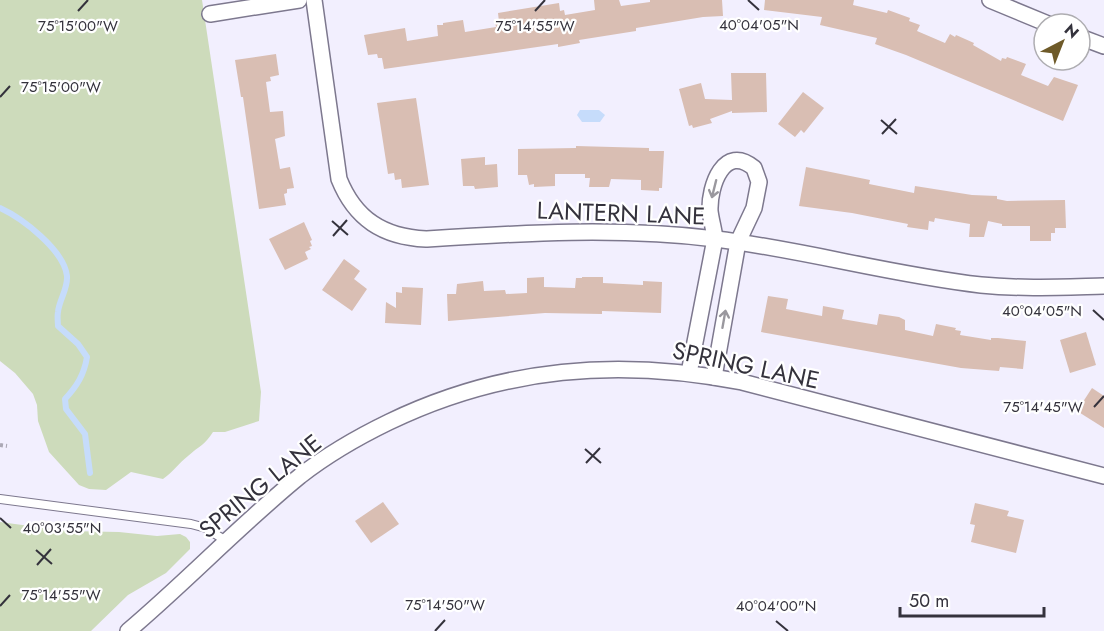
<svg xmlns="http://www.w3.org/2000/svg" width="1104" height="631" font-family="Jost,sans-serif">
<rect width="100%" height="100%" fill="#f2effe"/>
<g fill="#cddbbb">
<path d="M0,0H202L261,392L259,421L225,432H213C205,445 199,446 188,456C179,463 173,472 163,479L131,472L106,490L89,489L79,485L49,452L38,421L37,405L33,394L15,373L0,361Z"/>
<polygon points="0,522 67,531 119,532 157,536 180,534 186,537 190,542 190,549 166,573 128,595 91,631 0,631"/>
</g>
<polygon fill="#c6dcfb" points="580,110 599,110 605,115 600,122 582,122 577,115"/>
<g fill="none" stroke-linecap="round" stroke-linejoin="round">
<path stroke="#c6dcfb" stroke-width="6" d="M0,208C22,218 64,250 67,276C68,289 59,300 58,312C57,317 58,322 58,326L78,344L87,357C84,375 77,386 65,399L66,409L85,434L90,473"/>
</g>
<g fill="#d9beb3">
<polygon points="594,0 619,0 621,6 650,2 650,0 722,0 723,16 703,17 636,28 636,31 579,40 580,43 558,47 558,44 384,69 382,58 378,58 377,54 368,55 364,35 405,28 407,41 438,36 437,25 443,25 443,23 463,20 465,32 496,27 495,22 499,22 498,13 559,3 560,11 564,10 565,15 595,10"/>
<polygon points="765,0 854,0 853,5 887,13 888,10 910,18 909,21 920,25 917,31 945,43 950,34 955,37 956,35 974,43 973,45 1001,61 1002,58 1006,59 1007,57 1026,64 1021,75 1048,86 1054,77 1078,85 1063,121 906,55 875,44 877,38 820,25 822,17 764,10"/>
<polygon points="276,54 279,75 270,77 271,81 266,82 270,112 283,111 285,136 275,139 280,169 290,167 294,188 287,189 287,193 284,194 286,205 259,209 243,97 241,97 235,60"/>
<polygon points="731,73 766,73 767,112 732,113 732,111 710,119 712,123 693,128 692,125 689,126 679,89 701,83 705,99 732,100"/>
<polygon points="803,92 824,108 804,133 801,130 795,137 778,124"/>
<polygon points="416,98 429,185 402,188 401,179 395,180 394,173 388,174 377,103"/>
<polygon points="576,146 649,148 649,151 664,151 662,188 659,188 659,191 641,190 641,180 611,179 609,187 589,187 590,178 585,178 585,174 555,174 555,186 534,187 534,184 529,185 527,175 518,175 518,149 576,148"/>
<polygon points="485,157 485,165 497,164 498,187 475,189 474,186 463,186 461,159"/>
<polygon points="806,167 870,180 869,184 914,193 915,186 972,195 997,196 997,199 1007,201 1065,200 1066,228 1055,228 1055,233 1051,233 1051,241 1030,241 1030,226 1002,226 1002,224 988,221 984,237 969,237 970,224 935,218 934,222 929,221 928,230 907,227 908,224 852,213 799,206"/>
<polygon points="304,222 312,240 310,241 312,246 309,247 311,249 305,252 308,259 285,270 269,239"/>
<polygon points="344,259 360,271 354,279 367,289 352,311 322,290"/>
<polygon points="544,277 544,287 575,288 576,278 582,278 582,277 603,277 603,283 643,285 643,281 662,282 661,313 602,311 602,314 545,313 448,321 447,294 456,294 457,284 483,281 484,291 505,290 506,294 527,293 527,278"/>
<polygon points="402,287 423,288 421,325 385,323 386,302 396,308 396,292 402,293"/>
<polygon points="768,296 788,299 786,309 822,316 823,306 844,310 842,319 877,325 879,314 899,317 905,320 905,330 933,336 936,324 956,328 955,330 961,331 960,335 991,340 991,338 998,338 1026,341 1023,369 1000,367 999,371 961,368 761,332"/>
<polygon points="1086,332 1096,365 1070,373 1060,340"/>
<polygon points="1092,388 1104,396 1104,428 1077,411"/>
<polygon points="383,502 399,524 371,543 355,521"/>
<polygon points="975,503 1009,511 1007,516 1024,520 1016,553 971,542 975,525 970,524"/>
</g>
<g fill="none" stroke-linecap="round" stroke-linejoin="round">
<g stroke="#7d788e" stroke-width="10">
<polyline id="lane" points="0,499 191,524 206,528 226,541"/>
</g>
<g stroke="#7d788e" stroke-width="18">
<g id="street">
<path d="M314,0L339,179C355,219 383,237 426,239C523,233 619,227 716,239C805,250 892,275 981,285C1022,289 1063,287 1104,286"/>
<polyline points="990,0 1048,24"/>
<polyline points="210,14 299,0"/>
<polyline points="1080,37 1104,46"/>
<path d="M689,373L715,239C714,229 711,220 710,211C709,186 724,143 754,168L759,182L754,208L738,242L714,377"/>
<path d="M128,631C187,581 240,525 300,476C327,455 358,437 389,422C503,367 619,358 742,382L1104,476"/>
</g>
</g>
<polyline stroke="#aba8b5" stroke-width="4" stroke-dasharray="3 3" stroke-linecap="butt" points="0,445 7,446"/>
<use href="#lane" stroke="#fff" stroke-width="8"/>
<use href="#street" stroke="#fff" stroke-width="15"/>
</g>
<defs><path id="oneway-shaft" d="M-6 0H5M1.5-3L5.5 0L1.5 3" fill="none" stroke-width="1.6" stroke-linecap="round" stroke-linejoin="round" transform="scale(1.5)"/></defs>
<g stroke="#9a989e">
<use href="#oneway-shaft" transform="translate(714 189) rotate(104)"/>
<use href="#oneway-shaft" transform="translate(724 319) rotate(-80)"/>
</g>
<path fill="none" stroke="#34323c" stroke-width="2" d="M748,0L759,10M78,11L88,0M535,11L545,0M0,97L10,86M881,120L897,134M882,134L896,119M332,221L348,235M333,236L347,220M1093,310L1104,320M1094,407L1104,396M585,449L601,463M586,463L600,448M0,518L11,528M36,550L52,564M37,565L51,549M0,606L10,595M776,621L788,631M435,631L445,620"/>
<g text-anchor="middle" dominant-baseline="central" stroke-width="4.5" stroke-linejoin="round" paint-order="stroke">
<g font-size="24" fill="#34323c" stroke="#fff">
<text transform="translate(621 213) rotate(2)">LANTERN LANE</text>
<text transform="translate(746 365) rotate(12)">SPRING LANE</text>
<text transform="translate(260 486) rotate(-39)">SPRING LANE</text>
</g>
</g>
<g font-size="15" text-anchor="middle" fill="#34323c" stroke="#fff" stroke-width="4.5" stroke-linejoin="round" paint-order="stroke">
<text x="759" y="30">40°04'05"N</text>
<text x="78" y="31">75°15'00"W</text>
<text x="535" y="31">75°14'55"W</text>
<text x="61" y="92">75°15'00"W</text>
<text x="1042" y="316">40°04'05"N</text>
<text x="1043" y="412">75°14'45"W</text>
<text x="62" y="533">40°03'55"N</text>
<text x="61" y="600">75°14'55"W</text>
<text x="445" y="610">75°14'50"W</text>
<text x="776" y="611">40°04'00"N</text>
</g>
<g transform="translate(1062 42) rotate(42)"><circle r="28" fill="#ffffff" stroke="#aeadb1" stroke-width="1.5"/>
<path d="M0-4.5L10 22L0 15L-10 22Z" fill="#6e5a29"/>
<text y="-9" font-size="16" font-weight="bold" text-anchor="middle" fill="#34323c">N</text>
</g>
<path d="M900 607v9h144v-9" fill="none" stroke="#34323c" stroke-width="3"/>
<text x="909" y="607" font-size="18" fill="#34323c" stroke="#ffffff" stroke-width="4.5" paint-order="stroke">50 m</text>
</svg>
